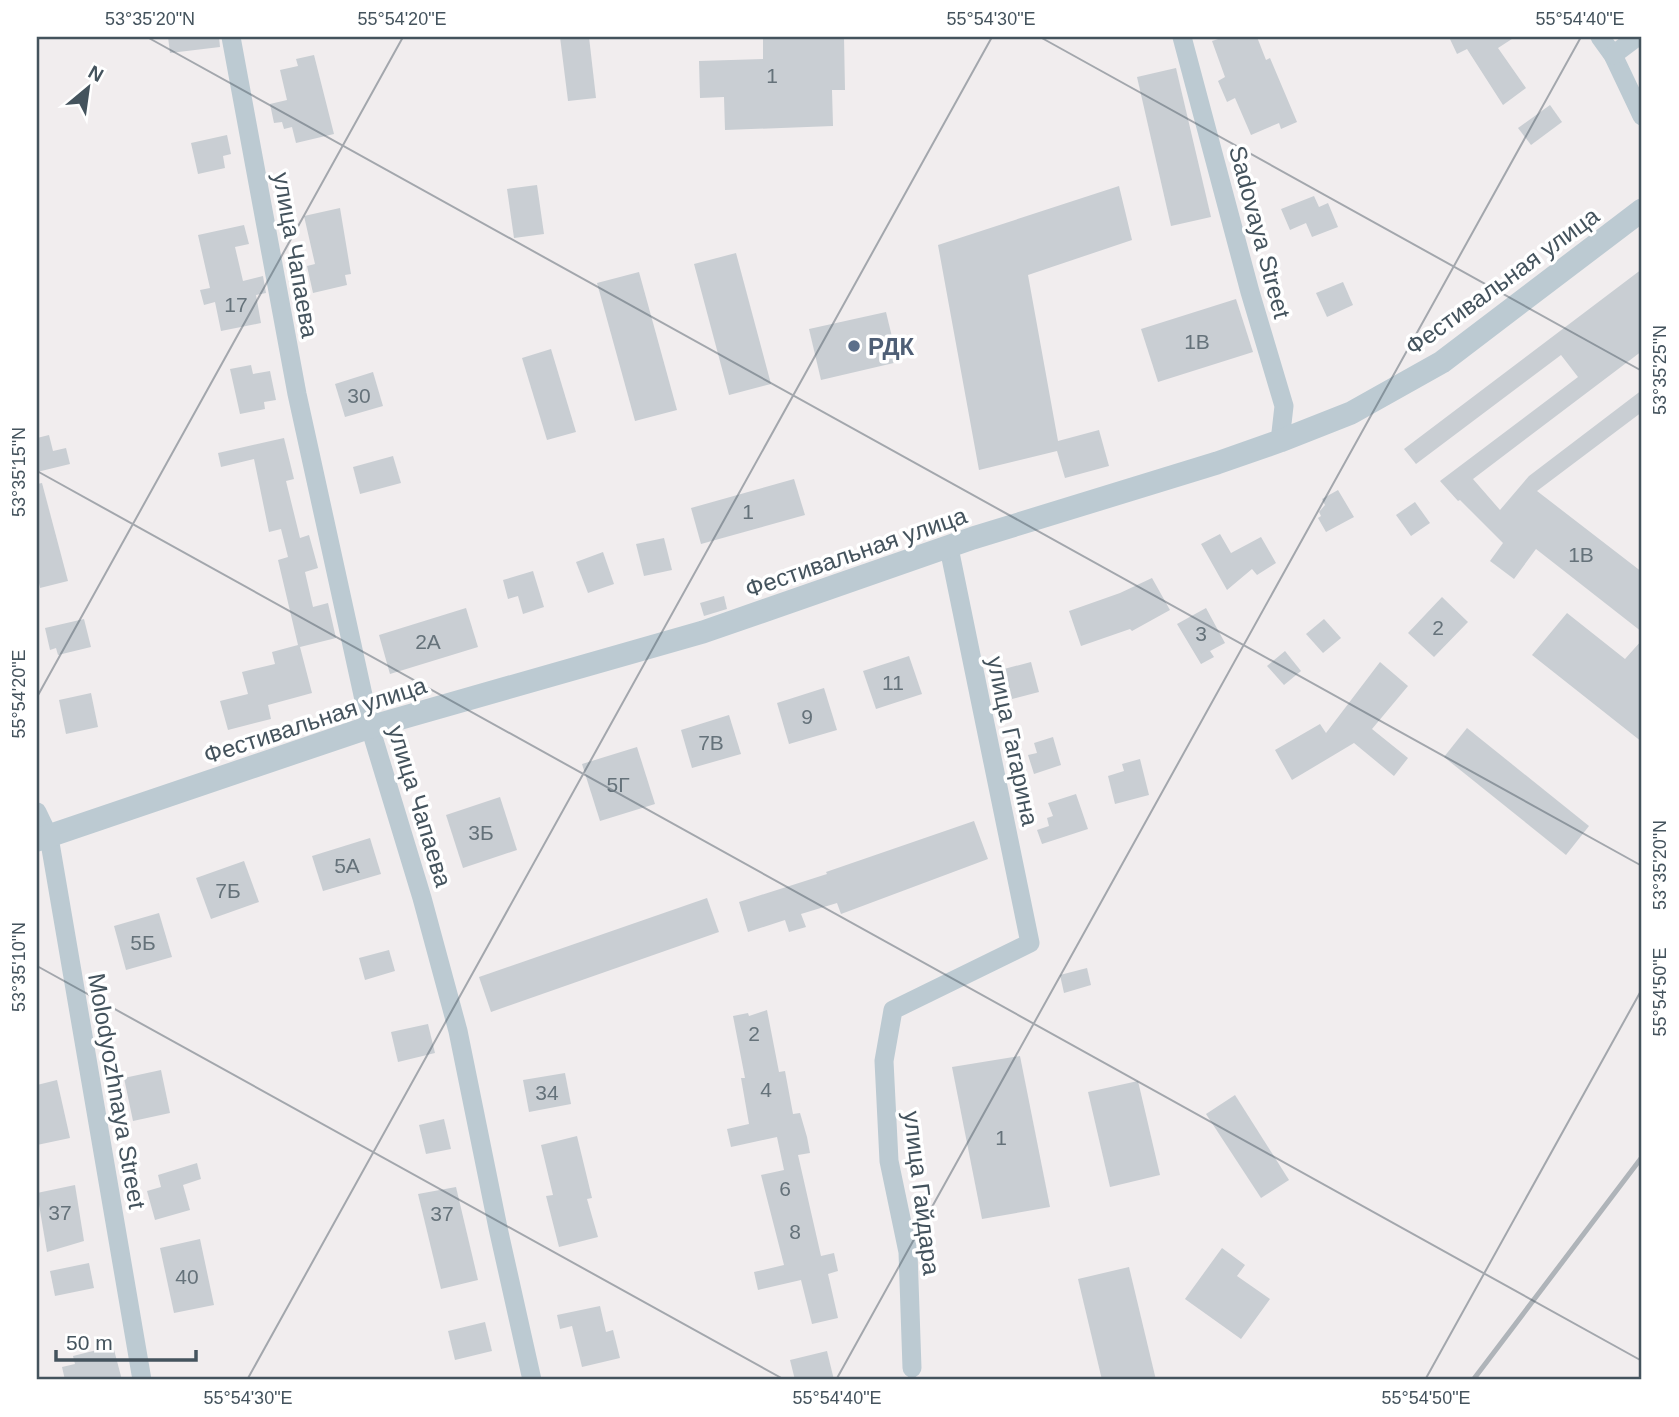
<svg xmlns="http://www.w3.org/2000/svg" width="1679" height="1417" font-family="Arial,sans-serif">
<rect width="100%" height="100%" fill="#f1edee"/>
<g fill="#c9ced3">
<polygon points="168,37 219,37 220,47 170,53"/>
<polygon points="560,37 589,37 596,98 568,101"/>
<polygon points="763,37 844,37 845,90 832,90 833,126 725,130 724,97 700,98 699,61 763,59"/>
<polygon points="1224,37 1257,37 1266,60 1270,58 1297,122 1281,129 1279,123 1251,135 1235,98 1227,102 1218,81 1225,77 1212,41"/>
<polygon points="1449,37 1515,37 1498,48 1526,88 1503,105 1467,49 1457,54"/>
<polygon points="314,55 334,134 296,143 292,127 284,129 282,122 274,123 270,104 287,100 280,70 298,66 296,59"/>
<polygon points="1176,68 1211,217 1171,226 1137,77"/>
<polygon points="1550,105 1562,122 1531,145 1518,128"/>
<polygon points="227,135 231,154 223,156 225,168 198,174 191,143"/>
<polygon points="537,185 544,234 514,238 507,189"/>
<polygon points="1119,186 1132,240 1028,275 1058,441 1099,430 1109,466 1065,478 1057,451 979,470 938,245"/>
<polygon points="1314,196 1319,207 1328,203 1338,227 1312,237 1306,223 1290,230 1281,209"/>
<polygon points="340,208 351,274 345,275 347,285 313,293 307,266 315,264 304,216"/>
<polygon points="244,225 249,244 235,247 243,281 263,276 266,293 256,295 261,323 221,331 215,302 204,305 200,290 210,288 198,235"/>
<polygon points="736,253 771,384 729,395 694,264"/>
<polygon points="1642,269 1642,351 1473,479 1500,510 1529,476 1642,390 1642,412 1537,491 1642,572 1642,632 1536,549 1514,579 1490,561 1503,543 1460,500 1458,501 1440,481 1578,377 1561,355 1416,464 1404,449"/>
<polygon points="639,272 677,410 635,421 597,283"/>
<polygon points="1343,282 1353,305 1327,317 1316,293"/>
<polygon points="1236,299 1253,352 1158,382 1141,329"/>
<polygon points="886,312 898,362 821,380 809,329"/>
<polygon points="551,349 576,432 547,440 522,358"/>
<polygon points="251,365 253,374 270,371 276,400 264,402 265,409 240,414 230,369"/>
<polygon points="373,372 383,406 345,417 335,384"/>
<polygon points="49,435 53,451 66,448 70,464 37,472 37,438"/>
<polygon points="284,438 294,479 286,481 300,538 309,535 318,568 305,572 313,607 328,603 336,638 300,647 312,693 268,705 271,719 228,730 220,701 248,694 242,672 275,664 272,652 298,645 278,560 288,557 281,529 269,532 254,459 221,467 218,453"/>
<polygon points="393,456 401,483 360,494 353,467"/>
<polygon points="794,479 805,515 701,544 691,508"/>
<polygon points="42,483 68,581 40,588 37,573 37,484"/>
<polygon points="1338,490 1354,517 1326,532 1318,518 1321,516 1319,512 1325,505 1322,499"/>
<polygon points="1415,502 1430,523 1411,536 1396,515"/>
<polygon points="1220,534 1231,553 1261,537 1276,563 1257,575 1252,569 1227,590 1201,544"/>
<polygon points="664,538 672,570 644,576 636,544"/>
<polygon points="603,552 614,584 588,593 576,562"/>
<polygon points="533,571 544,607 523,614 518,596 508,599 503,580"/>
<polygon points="1152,578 1170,610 1132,631 1130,629 1081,646 1069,611 1120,593"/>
<polygon points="724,596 727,609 704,616 700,603"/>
<polygon points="1442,597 1468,622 1434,657 1408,633"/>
<polygon points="466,608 478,647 390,674 379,635"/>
<polygon points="1206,608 1225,643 1210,651 1214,657 1201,664 1177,624"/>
<polygon points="1567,613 1625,659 1642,640 1642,742 1532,655"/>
<polygon points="84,619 91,647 58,655 56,648 50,650 45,628"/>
<polygon points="1324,619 1341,638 1323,653 1306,634"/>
<polygon points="1285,651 1301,671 1284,685 1267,666"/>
<polygon points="909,656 922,694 876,709 863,671"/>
<polygon points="1031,662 1039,692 1012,699 1004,669"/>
<polygon points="1380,662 1408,686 1372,729 1408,758 1394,776 1354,743 1292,780 1275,750 1320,724 1326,733"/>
<polygon points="824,688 837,730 789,744 777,703"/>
<polygon points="91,693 98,727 66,734 59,700"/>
<polygon points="729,715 741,754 692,768 681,730"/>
<polygon points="1467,728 1589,826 1566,855 1444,757"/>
<polygon points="1053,737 1061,765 1034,774 1028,755 1037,753 1034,743"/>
<polygon points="637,747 655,804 600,821 582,764"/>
<polygon points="1140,759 1149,795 1115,804 1108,776 1124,771 1122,764"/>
<polygon points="1076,794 1088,829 1042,844 1037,830 1049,826 1047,818 1053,816 1048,803"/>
<polygon points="500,797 517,850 463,868 446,815"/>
<polygon points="974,821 988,859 841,914 837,903 801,914 806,927 789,932 785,920 748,932 739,902 827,874 826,872"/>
<polygon points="370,838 381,874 323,891 312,856"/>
<polygon points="244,861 259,902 211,919 196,878"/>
<polygon points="707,898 719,932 491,1012 479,977"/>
<polygon points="159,913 172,957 126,970 114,926"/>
<polygon points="389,950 395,971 365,980 359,958"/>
<polygon points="1087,968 1091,985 1064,993 1060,975"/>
<polygon points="767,1010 779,1072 785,1071 793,1114 800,1113 807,1137 810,1153 798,1155 821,1256 834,1253 838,1271 828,1274 838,1318 812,1324 801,1280 758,1290 754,1272 784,1265 761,1175 784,1170 777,1137 731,1147 727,1129 749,1124 741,1078 745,1078 733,1016 748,1013 749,1016"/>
<polygon points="428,1024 435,1053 398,1062 391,1032"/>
<polygon points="1020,1056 1050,1207 982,1219 952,1067"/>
<polygon points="161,1070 170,1113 133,1121 124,1078"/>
<polygon points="565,1073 571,1104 529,1112 523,1080"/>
<polygon points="57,1080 70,1138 37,1145 37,1085"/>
<polygon points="1138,1081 1160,1175 1110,1187 1088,1092"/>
<polygon points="1235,1095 1289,1180 1261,1198 1206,1114"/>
<polygon points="444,1119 451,1149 426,1154 419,1125"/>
<polygon points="577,1136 592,1198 587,1199 598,1237 559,1247 546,1196 553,1195 541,1145"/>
<polygon points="197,1163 201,1179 183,1185 190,1210 155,1220 147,1191 161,1187 158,1175"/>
<polygon points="75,1185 84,1241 47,1252 37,1193"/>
<polygon points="456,1187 478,1280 441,1289 418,1194"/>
<polygon points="200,1239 214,1305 174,1313 160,1248"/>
<polygon points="1222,1248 1245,1265 1237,1276 1270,1299 1241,1339 1185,1299"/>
<polygon points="89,1263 94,1288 55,1296 50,1271"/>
<polygon points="1129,1267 1156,1380 1102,1380 1078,1279"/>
<polygon points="600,1306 606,1332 613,1330 620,1358 582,1367 572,1326 560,1329 557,1315"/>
<polygon points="485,1322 492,1351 455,1360 448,1331"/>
<polygon points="113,1346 122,1380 65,1380 62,1367 75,1364 73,1356"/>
<polygon points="827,1351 834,1380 795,1380 790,1360"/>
</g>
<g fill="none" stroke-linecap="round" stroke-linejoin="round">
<g stroke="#bccad2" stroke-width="19">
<polyline points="231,37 297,394 370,727 422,898 458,1031 498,1228 532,1380"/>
<polyline points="1182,37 1250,292 1284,406 1280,441"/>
<polyline points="1600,37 1613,55 1642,116"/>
<polyline points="1613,55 1637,37"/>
<polyline points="37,812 49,837 142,1380"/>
<polyline points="912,1368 908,1252 889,1161 884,1061 893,1010 1030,943 949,548"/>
</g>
<polyline stroke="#bccad2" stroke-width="23" points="37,840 370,727 703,632 973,538 1217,463 1280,441 1351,413 1442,362 1642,210"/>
<polyline stroke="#afb4b9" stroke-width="5" points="1473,1380 1642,1157"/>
</g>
<path fill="none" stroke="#44535d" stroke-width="2" stroke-opacity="0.45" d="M147,37L1642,866M1040,37L1642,371M37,471L1642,1361M37,697L403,37M37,966L785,1380M247,1380L992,37M836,1380L1581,37M1425,1380L1642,989"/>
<circle fill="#5c6f8a" stroke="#fff" stroke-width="2.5" cx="854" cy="346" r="7"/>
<g text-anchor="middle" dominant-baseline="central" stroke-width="7" stroke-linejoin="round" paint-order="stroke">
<g font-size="21" fill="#65727a">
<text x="772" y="75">1</text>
<text x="236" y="304">17</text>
<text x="1197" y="341">1В</text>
<text x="359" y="395">30</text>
<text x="748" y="511">1</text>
<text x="1581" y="554">1В</text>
<text x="1438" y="627">2</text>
<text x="1201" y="633">3</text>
<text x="428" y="641">2А</text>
<text x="893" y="682">11</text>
<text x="807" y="716">9</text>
<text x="711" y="742">7В</text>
<text x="618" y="784">5Г</text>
<text x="481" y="832">3Б</text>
<text x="347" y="865">5А</text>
<text x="228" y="890">7Б</text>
<text x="143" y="942">5Б</text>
<text x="754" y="1033">2</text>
<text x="766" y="1089">4</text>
<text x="547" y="1092">34</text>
<text x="1001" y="1137">1</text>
<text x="785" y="1188">6</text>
<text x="60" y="1212">37</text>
<text x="442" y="1213">37</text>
<text x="795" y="1231">8</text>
<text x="187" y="1276">40</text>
</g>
<g font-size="24" fill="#44535d" stroke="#fff">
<text transform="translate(1260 232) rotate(75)">Sadovaya Street</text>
<text transform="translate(296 255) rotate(80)">улица Чапаева</text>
<text transform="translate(1502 281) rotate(-36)">Фестивальная улица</text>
<text transform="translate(856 552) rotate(-19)">Фестивальная улица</text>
<text transform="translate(315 720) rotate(-18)">Фестивальная улица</text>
<text transform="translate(1013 741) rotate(78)">улица Гагарина</text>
<text transform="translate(420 806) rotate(73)">улица Чапаева</text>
<text transform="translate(117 1091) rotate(80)">Molodyozhnaya Street</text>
<text transform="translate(922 1193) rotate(83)">улица Гайдара</text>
</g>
<g font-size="24" font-weight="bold" fill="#4e5e75" stroke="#fff" text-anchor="start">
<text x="868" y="346">РДК</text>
</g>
</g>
<rect width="1679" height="1417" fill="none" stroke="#ffffff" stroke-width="77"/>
<g transform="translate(88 88) rotate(29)" stroke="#ffffff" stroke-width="5" paint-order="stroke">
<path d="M0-5L12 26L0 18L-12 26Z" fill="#44535d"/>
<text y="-10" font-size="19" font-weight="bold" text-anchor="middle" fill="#44535d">N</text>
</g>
<path d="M56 1350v10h140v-10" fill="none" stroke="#44535d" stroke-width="3.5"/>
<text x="66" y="1350" font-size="21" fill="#44535d" stroke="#ffffff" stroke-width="5" paint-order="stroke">50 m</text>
<rect x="38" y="38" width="1602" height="1340" fill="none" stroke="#44535d" stroke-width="2.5"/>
<g font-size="18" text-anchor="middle" fill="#44535d">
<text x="150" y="25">53°35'20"N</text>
<text x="402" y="25">55°54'20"E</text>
<text x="991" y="25">55°54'30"E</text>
<text x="1580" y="25">55°54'40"E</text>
<text transform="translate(1660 370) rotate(-90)" y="6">53°35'25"N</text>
<text transform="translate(19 472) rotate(-90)" y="6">53°35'15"N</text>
<text transform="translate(19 694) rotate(-90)" y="6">55°54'20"E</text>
<text transform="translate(1660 865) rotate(-90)" y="6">53°35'20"N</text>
<text transform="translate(19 967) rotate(-90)" y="6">53°35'10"N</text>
<text transform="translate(1660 992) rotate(-90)" y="6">55°54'50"E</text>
<text x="248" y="1404">55°54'30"E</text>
<text x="837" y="1404">55°54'40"E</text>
<text x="1426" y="1404">55°54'50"E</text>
</g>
</svg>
